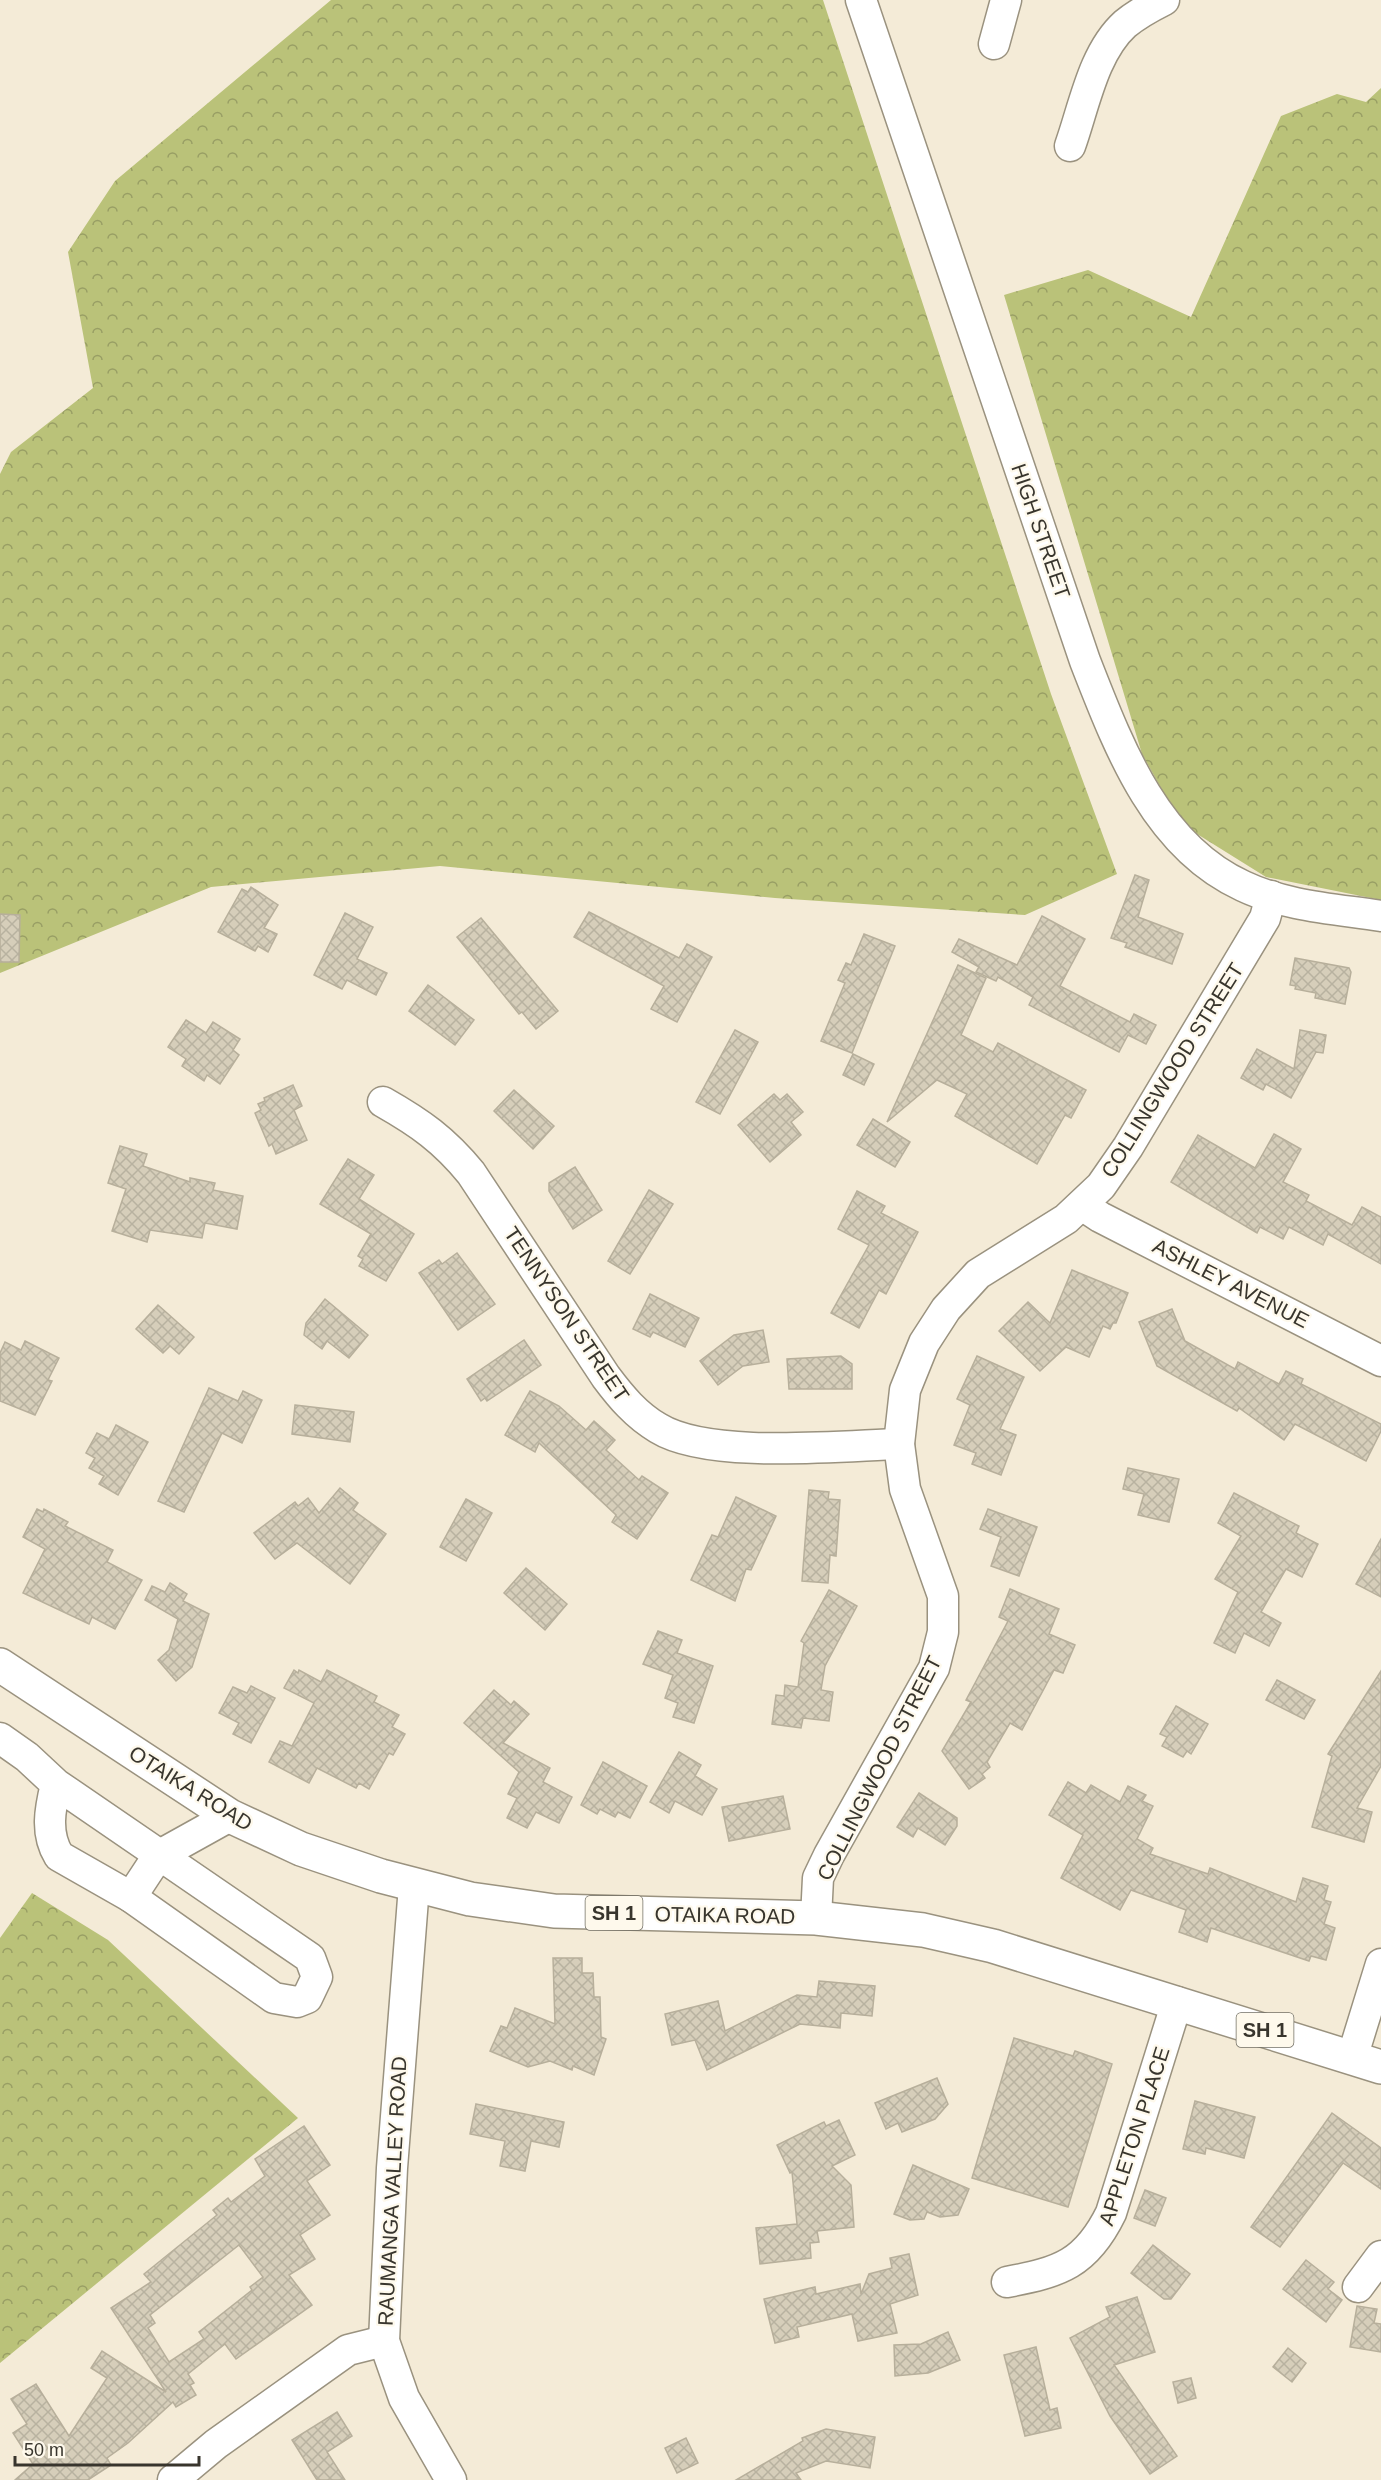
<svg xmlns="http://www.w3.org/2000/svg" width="1381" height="2480" font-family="Helvetica,sans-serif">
<defs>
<pattern id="forest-crowns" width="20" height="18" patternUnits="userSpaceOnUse" patternTransform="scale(1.5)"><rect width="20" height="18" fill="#bac279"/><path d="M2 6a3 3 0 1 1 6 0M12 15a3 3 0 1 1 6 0" fill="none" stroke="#989e64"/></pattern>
<pattern id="building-cross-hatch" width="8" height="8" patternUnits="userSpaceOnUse" patternTransform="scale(1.5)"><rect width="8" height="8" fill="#d6ceba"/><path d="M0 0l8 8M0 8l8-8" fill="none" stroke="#b8b2a0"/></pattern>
</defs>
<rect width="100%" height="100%" fill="#f4ebd7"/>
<g fill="url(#forest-crowns)">
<polygon points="331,0 823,0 1051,694 1117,874 1025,915 775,898 440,866 211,887 0,973 0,474 11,452 93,388 68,252 115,181"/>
<polygon points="1381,88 1381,900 1266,877 1181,824 1142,754 1004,295 1088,270 1191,317 1281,116 1337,94 1366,102"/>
<polygon points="32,1893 108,1940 298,2118 0,2363 0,1938"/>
</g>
<g fill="url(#building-cross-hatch)" stroke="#b7af9b" stroke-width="1.5" fill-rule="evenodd">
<polygon points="1135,875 1149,880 1138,917 1183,934 1172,964 1125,947 1127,943 1111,938"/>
<polygon points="251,887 278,905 264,928 277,934 268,952 258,946 255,951 218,932 242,889 248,892"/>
<polygon points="589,912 679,958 687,944 712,957 677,1022 651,1009 664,986 574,937"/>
<polygon points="345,913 373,927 357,959 387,973 376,995 347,980 342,989 314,975"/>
<polygon points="0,914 20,915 19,962 0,962"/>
<polygon points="1042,916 1085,939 1060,986 1130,1022 1134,1014 1156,1025 1146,1044 1128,1035 1119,1052 1029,1005 1033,997 998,977 996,981 976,972 979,967 952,952 959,939 1017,965"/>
<polygon points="481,918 558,1011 536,1029 522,1012 519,1014 457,937"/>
<polygon points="864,934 895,946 852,1053 821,1041 845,983 838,980 846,963 851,965"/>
<polygon points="1295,958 1349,968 1351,972 1345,1004 1315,998 1316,993 1295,989 1296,986 1290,985"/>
<polygon points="958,965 986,978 961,1035 993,1052 998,1043 1086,1090 1071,1118 1065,1115 1037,1164 955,1116 967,1094 937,1080 887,1122"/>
<polygon points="428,985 474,1020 455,1045 409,1011"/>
<polygon points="186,1020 206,1033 213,1022 240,1039 233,1050 239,1055 220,1084 207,1075 204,1081 182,1066 186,1059 168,1047"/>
<polygon points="735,1030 758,1042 720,1114 696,1102"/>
<polygon points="1300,1030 1326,1035 1323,1053 1316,1052 1291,1098 1266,1084 1263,1090 1241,1078 1257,1049 1294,1069"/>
<polygon points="853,1054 874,1064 864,1085 843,1075"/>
<polygon points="293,1085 302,1106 294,1110 307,1140 276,1154 272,1144 269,1146 255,1113 261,1110 258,1104 265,1101 264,1098"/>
<polygon points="514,1090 554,1126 533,1149 494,1111"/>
<polygon points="774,1094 780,1100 787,1094 803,1112 791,1122 801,1135 770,1162 738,1125"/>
<polygon points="873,1119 910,1142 895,1167 857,1145"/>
<polygon points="1274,1134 1301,1149 1283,1182 1309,1195 1306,1201 1352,1225 1362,1207 1381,1217 1381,1264 1328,1234 1323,1245 1289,1227 1283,1239 1260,1227 1257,1233 1171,1182 1198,1135 1255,1168"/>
<polygon points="120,1146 147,1154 143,1166 190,1182 190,1178 215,1183 213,1190 243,1196 237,1229 205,1223 202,1238 150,1230 147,1242 112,1231 126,1189 108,1183"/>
<polygon points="348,1159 374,1175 359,1199 414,1234 386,1281 359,1266 363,1259 358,1256 371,1234 320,1204"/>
<polygon points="575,1167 602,1210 573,1229 549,1191 549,1183"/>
<polygon points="649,1190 673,1204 630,1274 608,1261"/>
<polygon points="857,1191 885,1206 881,1213 918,1232 886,1294 879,1290 859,1328 831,1313 869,1245 838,1229"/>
<polygon points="457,1253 495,1304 458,1330 419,1273 439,1260 442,1264"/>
<polygon points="1072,1270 1128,1293 1116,1323 1113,1323 1110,1329 1103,1326 1089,1357 1066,1347 1040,1371 999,1331 1028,1302 1050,1323"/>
<polygon points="650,1294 699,1318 685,1347 653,1332 650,1337 633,1329"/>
<polygon points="325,1299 368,1335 349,1358 327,1341 322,1349 304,1335 306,1323"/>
<polygon points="158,1305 194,1337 179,1354 170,1346 163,1353 136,1329"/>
<polygon points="1172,1309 1185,1341 1235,1369 1238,1362 1279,1384 1286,1371 1303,1379 1301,1384 1381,1424 1381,1431 1366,1461 1295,1424 1284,1440 1239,1408 1237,1411 1157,1366 1139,1322"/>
<polygon points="763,1330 769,1362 743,1366 718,1385 700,1361 734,1335"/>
<polygon points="524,1340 541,1365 487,1401 485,1398 481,1401 467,1379"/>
<polygon points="25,1341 59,1358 48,1380 52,1381 35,1415 0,1401 0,1353 5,1342 21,1350"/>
<polygon points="841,1356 852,1364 852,1389 789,1389 787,1359"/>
<polygon points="977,1356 1024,1377 1000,1429 1016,1435 1001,1475 972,1464 976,1453 954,1445 970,1405 957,1399"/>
<polygon points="209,1388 238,1401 243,1391 262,1400 242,1443 222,1433 184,1512 158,1501"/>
<polygon points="530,1391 559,1406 586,1430 594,1421 615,1440 606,1450 639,1480 642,1476 668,1493 637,1539 612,1522 616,1515 539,1443 535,1452 505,1435"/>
<polygon points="295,1405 354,1412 350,1442 292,1434"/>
<polygon points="116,1425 148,1442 118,1495 99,1484 104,1476 89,1468 95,1458 86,1453 97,1433 109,1439"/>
<polygon points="1128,1468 1179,1479 1169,1522 1138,1515 1144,1494 1123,1489"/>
<polygon points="340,1488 358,1503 353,1510 386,1534 350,1584 297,1543 275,1559 254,1533 295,1502 298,1506 308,1498 319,1513"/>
<polygon points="809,1490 829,1492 828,1499 840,1500 836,1556 830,1555 828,1583 802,1581"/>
<polygon points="1234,1493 1299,1526 1296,1533 1318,1544 1302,1577 1286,1569 1261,1612 1281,1623 1269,1646 1244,1633 1235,1653 1214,1643 1238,1592 1215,1579 1241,1536 1218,1523"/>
<polygon points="736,1497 776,1516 751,1570 746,1569 735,1601 691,1580 712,1535 718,1537"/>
<polygon points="466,1499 492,1513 466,1561 440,1547"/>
<polygon points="37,1509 43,1512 44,1509 68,1522 65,1526 113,1550 107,1562 142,1580 115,1629 92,1617 89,1624 23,1593 45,1549 23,1537"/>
<polygon points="988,1509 1037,1527 1019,1576 991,1566 1001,1537 980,1529"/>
<polygon points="1381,1539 1381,1597 1356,1584"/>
<polygon points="526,1568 567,1604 545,1630 504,1593"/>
<polygon points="170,1583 187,1594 183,1601 209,1614 192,1667 176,1681 158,1660 169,1650 178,1619 145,1600 152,1586 165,1592"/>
<polygon points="1010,1589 1059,1609 1049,1634 1075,1645 1063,1673 1054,1670 1022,1730 1010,1723 987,1762 990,1767 982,1774 985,1778 969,1789 942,1751 971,1702 966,1700 1008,1621 999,1617"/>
<polygon points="829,1590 857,1606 825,1666 821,1690 833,1692 829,1721 803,1718 801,1728 772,1724 776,1695 784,1696 785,1685 798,1687 804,1643 801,1641"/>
<polygon points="658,1631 682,1640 677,1653 713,1666 694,1723 673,1717 678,1703 665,1698 673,1675 643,1664"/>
<polygon points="294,1670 298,1673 299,1670 321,1682 327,1670 377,1696 374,1702 399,1715 392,1727 405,1734 393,1755 389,1753 369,1789 359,1783 356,1788 317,1768 309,1783 269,1762 280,1741 292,1746 314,1703 284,1688"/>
<polygon points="1381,1671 1381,1766 1357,1808 1372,1812 1364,1842 1312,1827 1332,1756 1328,1754"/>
<polygon points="1277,1680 1315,1700 1304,1719 1266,1700"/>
<polygon points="251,1686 275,1698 251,1743 233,1734 239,1723 219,1713 233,1687 247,1693"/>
<polygon points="494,1690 511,1705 514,1701 529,1714 503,1743 550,1768 543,1782 572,1797 559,1823 536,1812 527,1828 507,1818 517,1798 508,1794 519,1772 464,1723"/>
<polygon points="1176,1706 1208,1724 1191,1754 1187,1751 1183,1757 1162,1746 1167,1737 1160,1734"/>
<polygon points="679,1752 701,1765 695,1776 717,1789 702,1815 675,1801 669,1813 650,1802"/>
<polygon points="603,1762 647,1786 630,1818 618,1812 615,1817 600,1809 597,1814 581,1805"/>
<polygon points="1068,1782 1086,1793 1091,1785 1120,1802 1128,1786 1146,1795 1142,1801 1153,1806 1137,1839 1153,1848 1150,1854 1208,1874 1210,1868 1296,1902 1303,1878 1328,1886 1324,1900 1331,1902 1324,1924 1335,1928 1326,1960 1311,1956 1309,1961 1211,1928 1207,1942 1179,1932 1186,1910 1131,1890 1120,1910 1061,1878 1083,1835 1049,1815"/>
<polygon points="919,1793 957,1818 957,1826 945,1845 918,1828 913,1837 897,1827"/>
<polygon points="783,1796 790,1829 729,1841 722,1807"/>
<polygon points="553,1958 582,1958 582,1973 593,1973 594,1997 600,1997 601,2037 606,2039 594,2075 573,2066 572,2070 550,2061 528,2067 490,2051 501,2026 507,2028 515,2008 555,2024"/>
<polygon points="819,1981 875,1986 872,2016 841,2013 840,2028 800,2024 707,2070 695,2040 672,2045 665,2014 718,2001 725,2031 797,1995 817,1997"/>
<polygon points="1014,2038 1073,2056 1075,2051 1112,2064 1068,2207 972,2178"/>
<polygon points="937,2078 948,2104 935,2119 902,2132 898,2123 886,2129 875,2103"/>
<polygon points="1195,2101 1255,2117 1244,2158 1206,2148 1205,2154 1183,2149"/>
<polygon points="476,2104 564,2122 559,2147 531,2141 525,2171 500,2166 505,2141 470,2134"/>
<polygon points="1332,2113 1381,2148 1381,2189 1343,2163 1280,2247 1251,2227"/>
<polygon points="839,2120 855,2155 832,2166 851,2185 854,2227 817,2231 819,2242 810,2243 811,2258 760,2264 756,2228 797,2224 792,2172 790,2173 777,2145 824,2122 826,2126"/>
<path d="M304,2126L330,2165L307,2181L330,2215L300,2235L315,2259L289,2275L312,2305L236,2359L225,2344L188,2374L194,2383L190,2385L196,2395L176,2407L173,2402L128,2443L107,2458L111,2465L88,2480H15L33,2464L13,2433L27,2424L11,2399L36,2384L69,2436L107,2378L91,2368L102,2351L166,2392L111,2308L151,2282L144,2274L217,2215L213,2210L228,2198L231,2202L265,2176L255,2159ZM239,2245L263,2277L250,2287L252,2290L199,2332L204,2339L169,2362L148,2328L155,2323L150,2315Z"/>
<polygon points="913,2165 969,2189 958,2215 940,2217 927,2212 924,2219 910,2220 894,2214"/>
<polygon points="1145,2190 1166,2198 1155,2226 1134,2218"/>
<polygon points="1153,2245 1190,2274 1171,2299 1164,2299 1131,2273"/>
<polygon points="909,2254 918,2295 890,2304 897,2333 858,2341 852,2314 797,2327 799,2337 775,2343 764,2299 815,2287 816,2294 860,2284 861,2294 869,2274 892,2268 890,2258"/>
<polygon points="1306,2260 1334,2282 1328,2289 1342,2300 1326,2322 1283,2289"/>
<polygon points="1137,2297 1155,2352 1114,2365 1177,2456 1150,2474 1110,2416 1070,2338 1110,2317 1106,2307"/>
<polygon points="1357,2306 1377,2309 1374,2323 1381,2324 1381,2352 1350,2347"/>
<polygon points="948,2332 960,2360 928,2373 895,2376 894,2345 921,2344"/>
<polygon points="1036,2347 1050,2410 1057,2408 1061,2428 1025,2436 1004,2355"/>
<polygon points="1288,2348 1306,2363 1292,2382 1273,2367"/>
<polygon points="1191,2378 1196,2398 1178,2403 1173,2382"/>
<polygon points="337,2412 352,2436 327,2452 345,2480 317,2480 292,2440"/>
<polygon points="826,2429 875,2437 870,2468 826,2461 796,2473 801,2480 736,2480 803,2441 802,2438"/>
<polygon points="686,2438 698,2463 677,2473 665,2448"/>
</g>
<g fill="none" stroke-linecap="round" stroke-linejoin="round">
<g stroke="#9a927f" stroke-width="33">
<g id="minor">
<path d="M861,0L1085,661C1118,745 1155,846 1243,886C1285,906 1336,909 1381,916"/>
<polyline points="994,44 1006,0"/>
<path d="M1070,146C1084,107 1093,53 1125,24C1137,14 1150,7 1164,0"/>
<path d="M383,1102C420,1123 444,1140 471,1173L606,1377C621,1397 636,1415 658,1428C708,1459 838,1446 899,1444"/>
<polyline points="1082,1205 1100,1217 1381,1361"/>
<path d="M0,1738L27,1757L56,1784L310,1958L317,1977L307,1998L297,2002L274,1998L131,1897L59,1856C45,1833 50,1809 56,1784"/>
<polyline points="414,1886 392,2168 384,2341 404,2398 451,2480"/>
<polyline points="131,1897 158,1856 230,1816"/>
<polyline points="816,1918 818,1878 829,1855 934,1668 943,1632 943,1596 905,1489 899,1444 905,1390 924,1343 946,1309 978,1274 1066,1219 1101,1186 1128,1147 1265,918 1271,896"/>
<polyline points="1352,2058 1381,1964"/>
<path d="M1007,2282C1060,2272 1086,2264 1111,2213L1177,2002"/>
<polyline points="1358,2287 1381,2256"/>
<polyline points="173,2480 216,2444 348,2350 384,2341"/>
</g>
</g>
<g stroke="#9a927f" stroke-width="36">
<polyline id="highway" points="0,1665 230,1816 301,1849 381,1876 470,1899 554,1911 816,1918 923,1930 993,1946 1381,2067"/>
</g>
<use href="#minor" stroke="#fff" stroke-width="30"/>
<use href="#highway" stroke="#fff" stroke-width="33"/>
</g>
<g text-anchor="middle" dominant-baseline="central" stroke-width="4.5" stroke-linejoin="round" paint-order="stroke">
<g fill="#fef9ec" stroke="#737066" stroke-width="1.5">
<rect x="585.5" y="1896" width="57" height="34" rx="4.5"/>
<rect x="1236.5" y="2013" width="57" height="34" rx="4.5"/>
</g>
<g font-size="20" font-weight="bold" fill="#38352d">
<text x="614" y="1913">SH 1</text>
<text x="1265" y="2030">SH 1</text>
</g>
<g font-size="21" fill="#38352d" stroke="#fef9ec">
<text transform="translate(1041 531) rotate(71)">HIGH STREET</text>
<text transform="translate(1172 1070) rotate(-58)">COLLINGWOOD STREET</text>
<text transform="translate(1231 1283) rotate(27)">ASHLEY AVENUE</text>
<text transform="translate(567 1314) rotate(56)">TENNYSON STREET</text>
<text transform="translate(879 1768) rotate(-63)">COLLINGWOOD STREET</text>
<text transform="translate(191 1788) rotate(32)">OTAIKA ROAD</text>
<text transform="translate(725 1915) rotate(1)">OTAIKA ROAD</text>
<text transform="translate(1134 2136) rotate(-72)">APPLETON PLACE</text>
<text transform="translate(392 2191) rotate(-87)">RAUMANGA VALLEY ROAD</text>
</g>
</g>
<path d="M15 2456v9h184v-9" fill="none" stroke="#38352d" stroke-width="3"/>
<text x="24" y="2456" font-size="18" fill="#38352d" stroke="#fef9ec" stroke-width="4.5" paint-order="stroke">50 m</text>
</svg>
